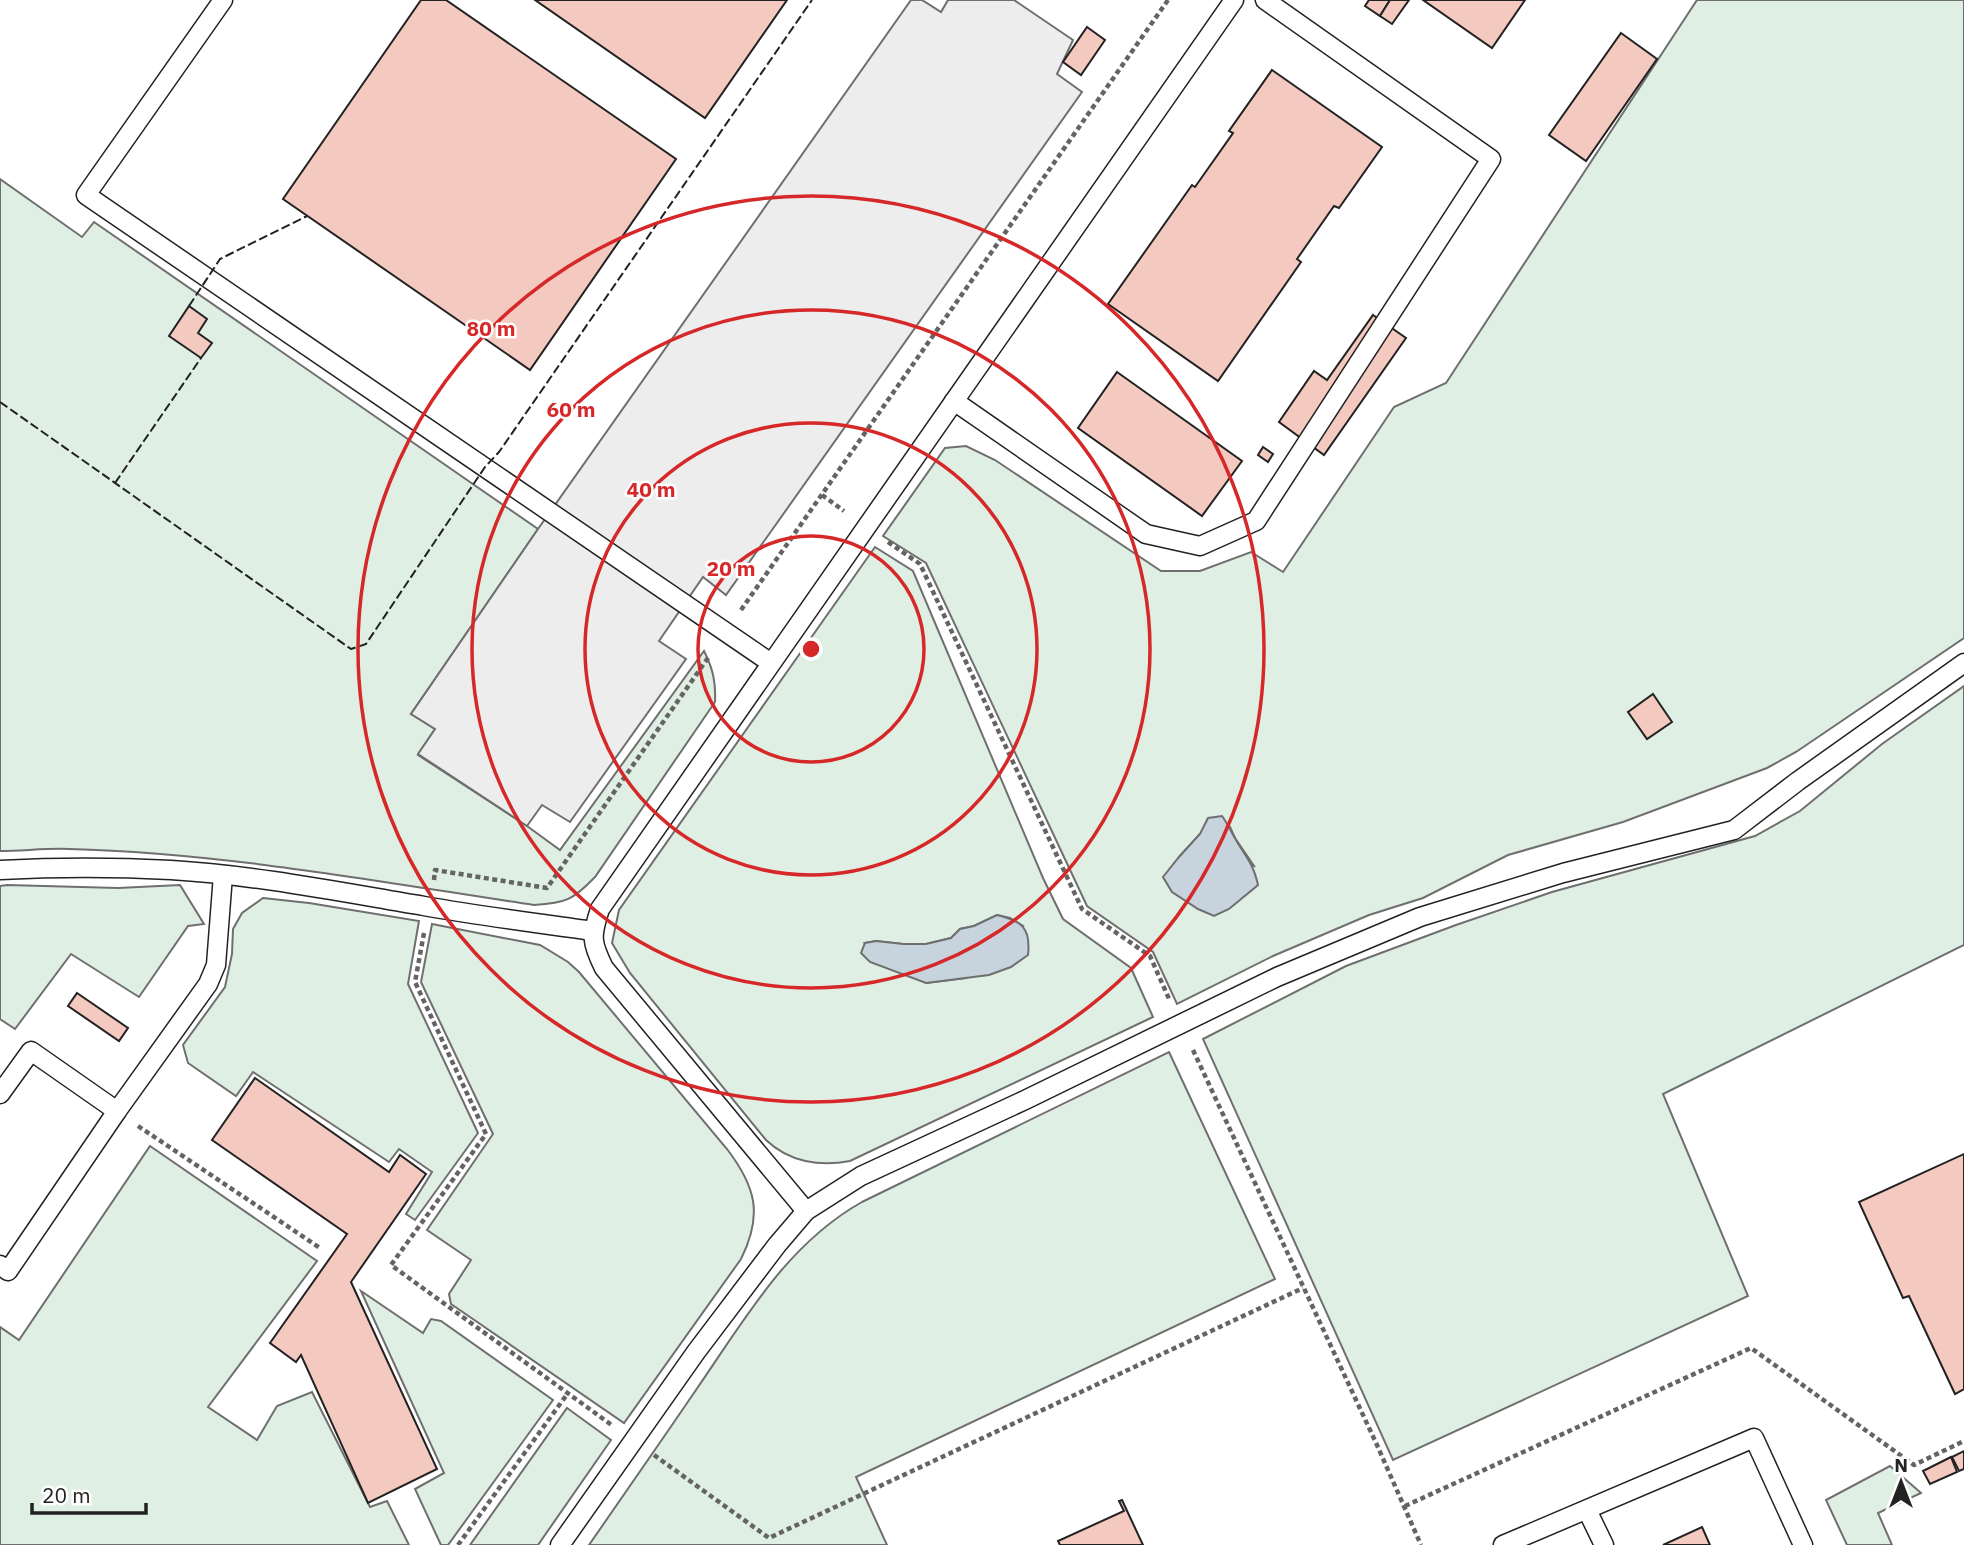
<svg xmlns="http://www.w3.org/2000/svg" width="1964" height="1545" font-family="'IBM Plex Sans',sans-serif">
<rect width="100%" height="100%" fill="#fff"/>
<g fill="#e0efe3" stroke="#6f6f6f" stroke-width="2" fill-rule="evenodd">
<path d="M1697,0H1964V638L1796,752L1767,768L1623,822L1508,855L1423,898L1369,915L1273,956L1177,1004L1153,952L1087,906L926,563L883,536L945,448L966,446L995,460L1161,571H1200L1251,552L1283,572L1394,407L1446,383ZM1230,827L1235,838L1254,866L1179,857L1200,834Z"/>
<path d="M0,179L82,237L94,222L538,529L411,714L435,729L418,755L527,826L560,850L704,651C713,669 716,682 715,702L595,877C573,900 566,903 534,905C380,882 225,853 69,849C46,848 23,851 0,851Z"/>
<path d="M875,547L913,571L1043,878L1063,919L1131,968L1153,1017L850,1161C820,1167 789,1162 766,1140L630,973L612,943L619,910ZM997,915L1010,918L1023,926L966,978L926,983L865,943L876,941L903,944H926L951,938L960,929L974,926Z"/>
<polygon points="1964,686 1964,945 1663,1094 1748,1296 1393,1460 1203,1039 1346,966 1456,925 1552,892 1755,836 1800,811 1882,744"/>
<polygon points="7,885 118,888 180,885 204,924 188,926 139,997 71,954 15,1029 0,1019 0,886"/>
<polygon points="263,898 309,903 419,921 408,984 478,1133 415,1220 406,1214 432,1172 399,1149 389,1162 253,1072 236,1096 188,1063 183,1045 225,987 232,954 233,929 242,913"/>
<path d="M432,924L540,945L568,962L579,972L727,1149C756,1187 763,1215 741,1259L624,1423L451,1304L449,1294L471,1260L427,1230L493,1134L421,982Z"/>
<path d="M1169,1052L1275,1279L856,1477L887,1545H589C625,1493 662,1440 698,1387C745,1319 787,1244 862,1202Z"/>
<polygon points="150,1146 317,1261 208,1407 257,1440 277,1406 312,1392 370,1507 387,1501 409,1545 0,1545 0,1327 19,1340"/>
<polygon points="361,1291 423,1333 431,1319 441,1321 553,1400 448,1545 441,1545 415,1489 444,1473"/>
<polygon points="567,1408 611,1440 538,1545 470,1545"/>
<polygon points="1890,1466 1921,1493 1878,1513 1892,1545 1847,1545 1826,1500"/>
</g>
<polygon fill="#ededed" stroke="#6f6f6f" stroke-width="2" points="911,0 922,0 941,12 948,0 1014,0 1073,40 1057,74 1082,92 726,595 703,577 659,641 686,659 570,822 542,805 527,826 418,754 435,729 411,714 538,529"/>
<g fill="#c7d3dd" stroke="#6f6f6f" stroke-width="2">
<path d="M1222,816C1228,824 1231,832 1236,840C1247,859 1253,863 1258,885L1229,909L1214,916L1198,909L1172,892L1163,877L1179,857L1200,834L1208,818Z"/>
<path d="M997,915C1022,921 1031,928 1028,955L1011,967L989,975L926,983L870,962L861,953L865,943L876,941L903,944H926L951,938L960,929L974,926Z"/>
</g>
<g fill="#f3c9c0" stroke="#222" stroke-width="2">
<polygon points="421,0 446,0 676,159 530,370 283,199"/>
<polygon points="535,0 787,0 705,118"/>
<polygon points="1369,0 1390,0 1380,16 1365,6"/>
<polygon points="1390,0 1409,0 1392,24 1380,16"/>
<polygon points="1423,0 1525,0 1492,48"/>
<polygon points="1087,27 1105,40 1081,75 1063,62"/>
<polygon points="1621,33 1657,59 1586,161 1549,135"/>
<polygon points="1272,70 1382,147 1339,208 1334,206 1297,259 1301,262 1218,381 1108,304 1192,185 1195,187 1233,133 1229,131"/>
<polygon points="189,306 207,319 198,333 212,343 201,358 169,336"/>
<polygon points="1373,315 1406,338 1324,455 1279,422 1314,371 1327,380"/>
<polygon points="1117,372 1242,461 1202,516 1078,428"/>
<polygon points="1263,447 1273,454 1268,462 1258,455"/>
<polygon points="1653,694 1672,722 1647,739 1628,712"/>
<polygon points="77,993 128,1028 119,1041 68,1006"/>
<polygon points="255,1078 389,1172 400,1155 426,1174 351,1282 437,1469 368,1503 301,1355 296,1362 270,1343 347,1234 212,1140"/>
<polygon points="1964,1154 1964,1389 1955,1394 1909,1296 1903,1298 1859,1202"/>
<polygon points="1964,1451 1964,1469 1959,1471 1952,1457"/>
<polygon points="1951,1457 1957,1472 1930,1484 1923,1471"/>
<polygon points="1122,1500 1143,1545 1060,1545 1058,1541 1124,1511 1119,1501"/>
<polygon points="1702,1527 1710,1545 1663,1545"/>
</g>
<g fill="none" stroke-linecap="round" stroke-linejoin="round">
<g stroke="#222" stroke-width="21">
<g id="lane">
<polyline points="223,0 86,195 771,663"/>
<polyline points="954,401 1146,534 1200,546 1256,521 1491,159 1265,0"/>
<path d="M0,870C57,867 114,867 171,870C255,875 340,892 424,906C480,916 537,923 593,931"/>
<polyline points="0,1094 31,1051 117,1111"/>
<path d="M806,1211L604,968C591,942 591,936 600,909L1234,0"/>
<polyline points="0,1265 8,1271 117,1111 208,984 216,965 223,875"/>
<polyline points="1587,1510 1604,1545"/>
<polyline points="560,1545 696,1352 777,1245 806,1211 861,1176 1025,1100 1277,977 1420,917 1563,873 1734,830 1798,781 1964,663"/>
<polyline points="1503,1545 1754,1438 1803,1545"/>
</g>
</g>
<g stroke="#646464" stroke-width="4.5" stroke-dasharray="5 3.5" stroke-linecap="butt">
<polyline points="822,495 844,511"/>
<polyline points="888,542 920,564 1082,909 1150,956 1170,1001"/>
<polyline points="741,610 1168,0"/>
<polyline points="434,880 435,870 547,888 710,655"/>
<polyline points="424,933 415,982 486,1134 391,1265 613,1426"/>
<polyline points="1193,1050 1377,1445 1421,1545"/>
<polyline points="138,1126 320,1248"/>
<polyline points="654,1455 769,1538 1303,1288"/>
<polyline points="1405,1506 1751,1348 1914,1465 1964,1441"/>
<polyline points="458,1545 568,1393"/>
</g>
<use href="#lane" stroke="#fff" stroke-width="18"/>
<g stroke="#222" stroke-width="2" stroke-dasharray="9 3.5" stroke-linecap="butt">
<polyline points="189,306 220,259 307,216"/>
<polyline points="0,402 351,649 366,644 485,467 499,452 812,0"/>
<polyline points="115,483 201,358"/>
</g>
</g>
<g fill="none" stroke="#d62828" stroke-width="3.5">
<circle cx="811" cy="649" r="113"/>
<circle cx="811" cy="649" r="226"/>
<circle cx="811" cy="649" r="339"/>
<circle cx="811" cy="649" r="453"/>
</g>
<circle cx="811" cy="649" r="10" fill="#d62828" stroke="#fff" stroke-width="3.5"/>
<g font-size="21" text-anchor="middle" font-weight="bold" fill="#d62828" stroke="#fff" stroke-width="5" stroke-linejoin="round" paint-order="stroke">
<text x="491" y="336">80 m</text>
<text x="571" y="417">60 m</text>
<text x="651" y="497">40 m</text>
<text x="731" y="576">20 m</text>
</g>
<g transform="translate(1901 1482)" stroke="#ffffff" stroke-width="5" paint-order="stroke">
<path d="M0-5L12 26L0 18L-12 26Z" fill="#222222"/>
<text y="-10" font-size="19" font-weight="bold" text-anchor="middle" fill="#222222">N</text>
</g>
<path d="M32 1503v10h114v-10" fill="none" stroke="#222222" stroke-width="3.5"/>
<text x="42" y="1503" font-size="21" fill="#222222" stroke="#ffffff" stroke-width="5" paint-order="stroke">20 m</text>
</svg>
